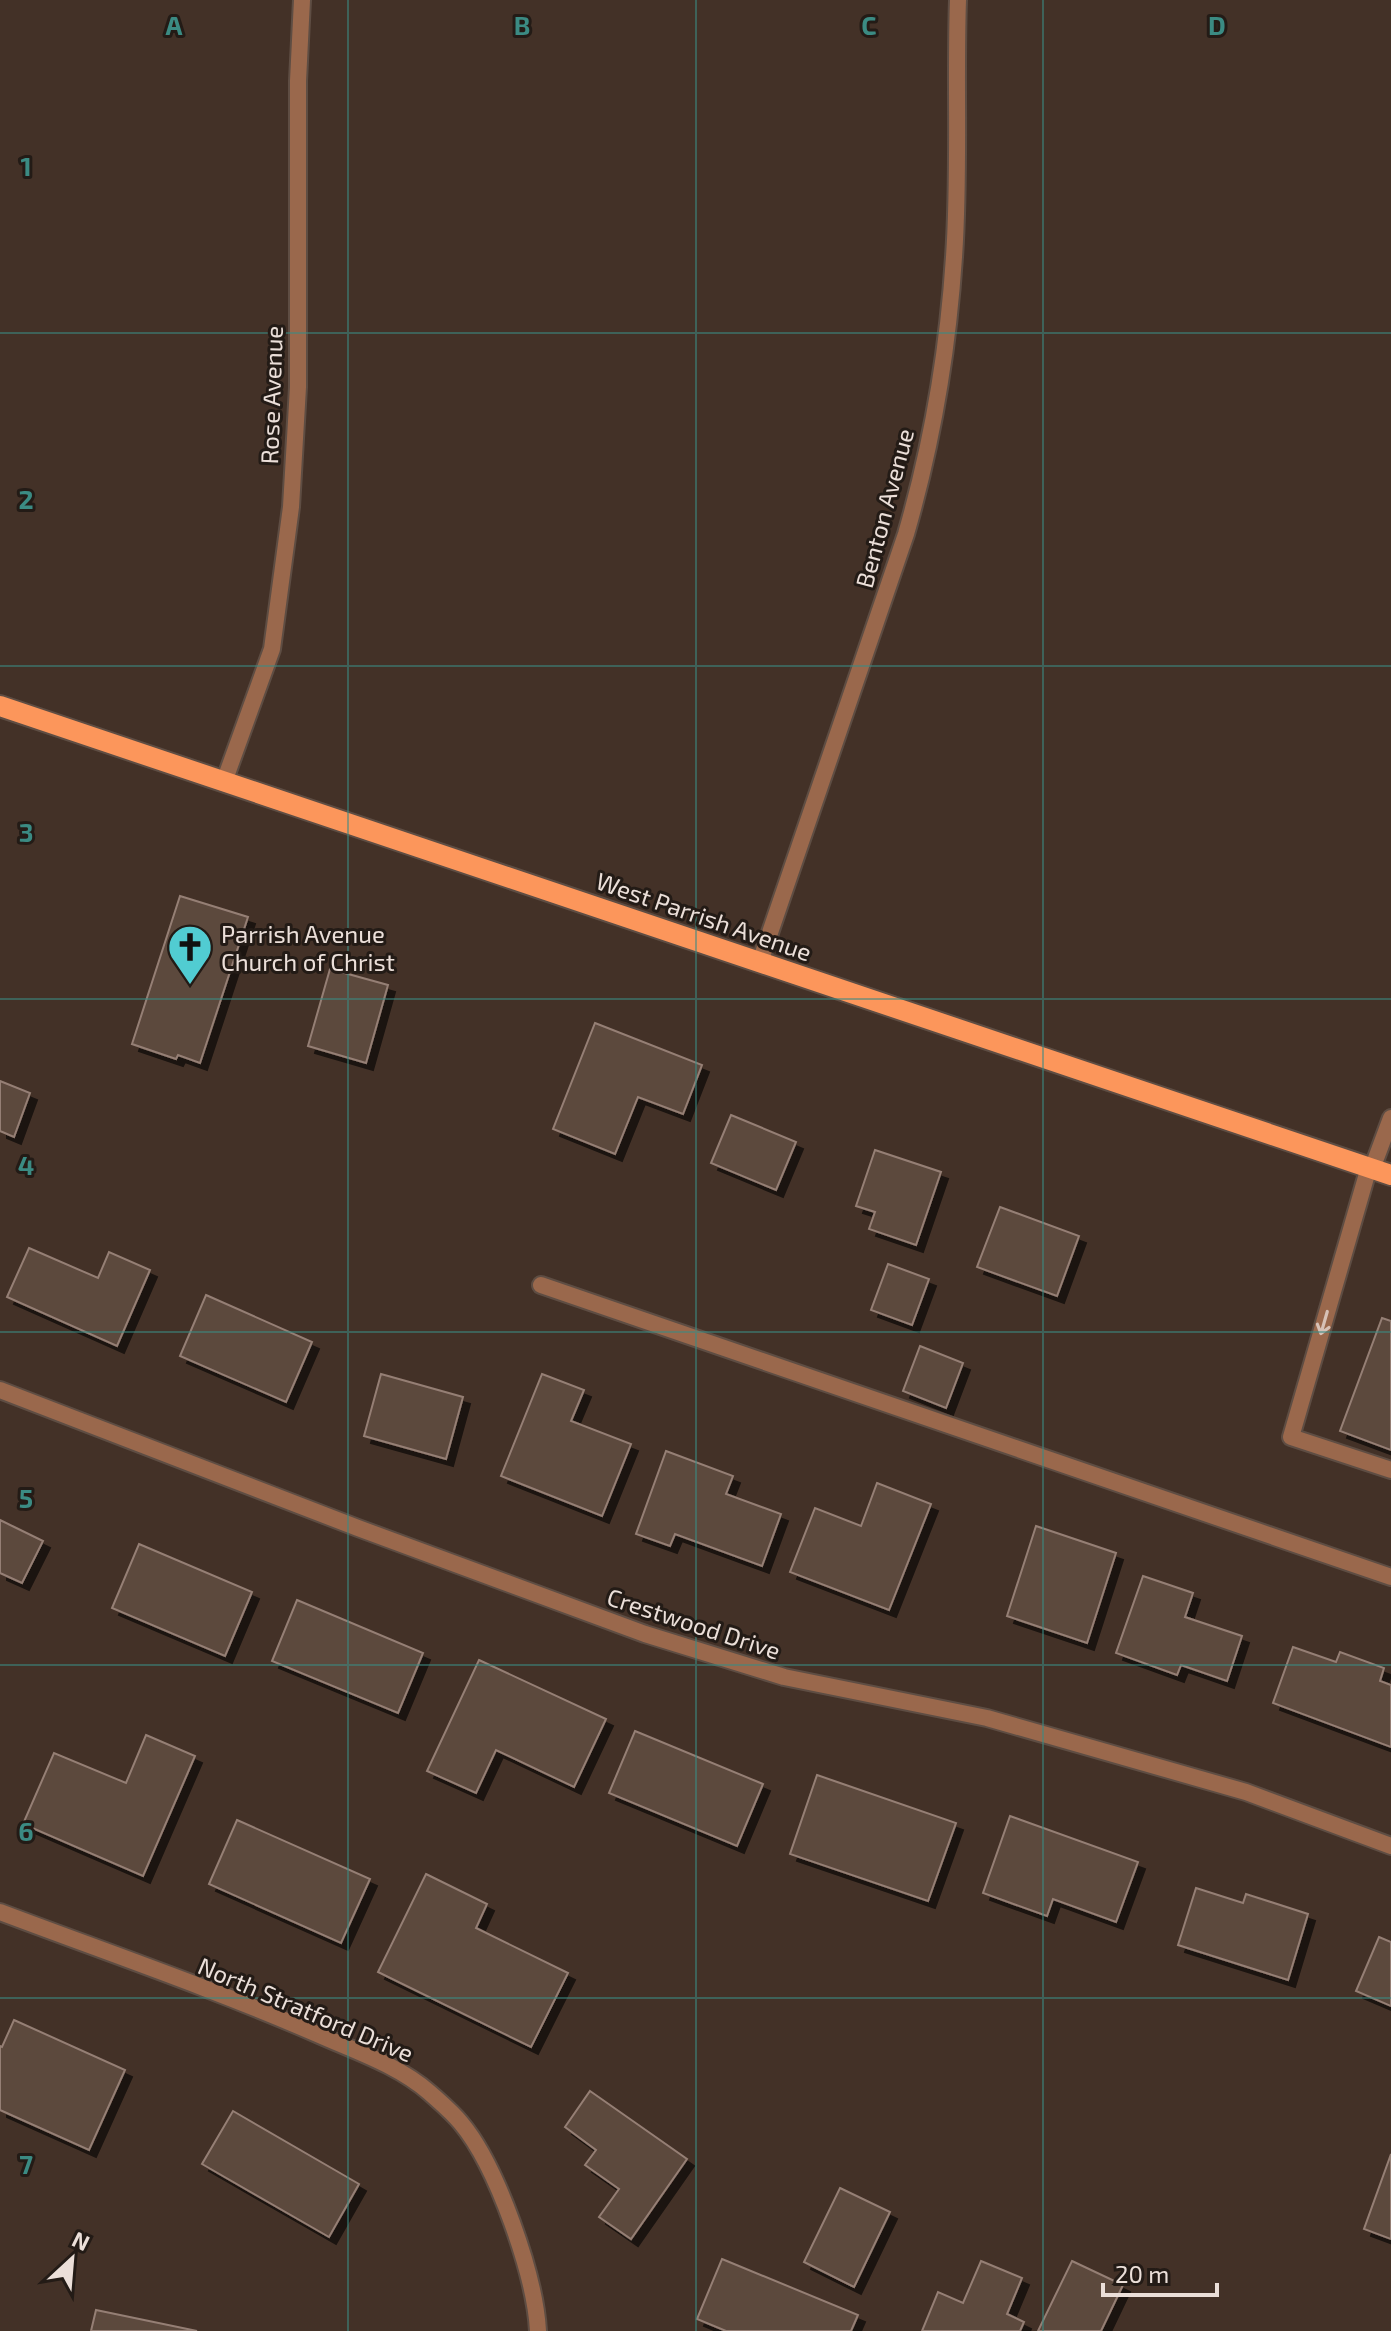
<svg xmlns="http://www.w3.org/2000/svg" width="1391" height="2331" font-family="'Exo 2',sans-serif">
<defs>
<filter id="shadow"><feDropShadow dx="7" dy="7" stdDeviation="0" flood-color="#0009"/></filter>
</defs>
<rect width="100%" height="100%" fill="#433127"/>
<g fill="#5c483e" stroke="#957f74" stroke-width="2" filter="url(#shadow)">
<polygon points="180,896 248,917 200,1063 178,1055 176,1059 132,1044"/>
<polygon points="330,969 388,985 366,1063 308,1046"/>
<polygon points="595,1023 702,1065 683,1114 638,1097 615,1154 553,1129"/>
<polygon points="0,1081 30,1093 14,1137 0,1131"/>
<polygon points="731,1115 796,1142 776,1190 711,1163"/>
<polygon points="875,1150 941,1172 916,1245 869,1229 875,1212 856,1206"/>
<polygon points="1000,1207 1079,1236 1057,1296 977,1267"/>
<polygon points="29,1248 98,1278 109,1252 150,1270 117,1346 7,1297"/>
<polygon points="888,1264 929,1279 912,1325 871,1310"/>
<polygon points="206,1295 312,1342 286,1402 180,1356"/>
<polygon points="1382,1318 1391,1321 1391,1450 1340,1431"/>
<polygon points="920,1346 963,1363 946,1408 903,1391"/>
<polygon points="381,1374 463,1397 446,1459 364,1436"/>
<polygon points="542,1374 584,1390 571,1421 631,1444 602,1516 501,1476"/>
<polygon points="666,1451 733,1476 726,1494 781,1514 762,1566 675,1534 670,1546 636,1534"/>
<polygon points="877,1483 931,1504 889,1610 790,1572 815,1508 861,1526"/>
<polygon points="0,1520 43,1541 22,1583 0,1573"/>
<polygon points="1036,1526 1116,1553 1087,1643 1007,1616"/>
<polygon points="139,1544 252,1592 225,1656 112,1608"/>
<polygon points="1143,1576 1193,1593 1185,1617 1242,1636 1227,1681 1181,1665 1177,1675 1116,1653"/>
<polygon points="297,1600 423,1653 398,1713 272,1661"/>
<polygon points="1293,1647 1336,1662 1340,1652 1384,1668 1380,1681 1391,1685 1391,1747 1273,1703"/>
<polygon points="479,1660 606,1719 574,1787 496,1750 476,1793 427,1771"/>
<polygon points="635,1731 763,1784 737,1846 609,1793"/>
<polygon points="146,1735 195,1756 143,1876 23,1824 54,1753 126,1783"/>
<polygon points="817,1775 956,1823 928,1901 790,1854"/>
<polygon points="1010,1816 1138,1862 1116,1922 1053,1899 1047,1916 983,1893"/>
<polygon points="237,1820 370,1879 341,1943 209,1884"/>
<polygon points="426,1874 487,1904 476,1928 568,1973 531,2047 378,1972"/>
<polygon points="1196,1888 1243,1903 1246,1894 1308,1914 1288,1980 1178,1945"/>
<polygon points="1379,1937 1391,1942 1391,2006 1356,1991"/>
<polygon points="14,2020 125,2070 89,2150 0,2110 0,2046 2,2047"/>
<polygon points="590,2091 687,2159 631,2239 599,2217 619,2189 585,2165 596,2150 565,2127"/>
<polygon points="233,2111 359,2184 329,2237 202,2164"/>
<polygon points="1391,2154 1391,2239 1364,2229"/>
<polygon points="840,2188 890,2212 854,2287 804,2262"/>
<polygon points="722,2259 858,2315 851,2331 726,2331 697,2319"/>
<polygon points="981,2261 1022,2278 1007,2314 1024,2322 1020,2331 922,2331 938,2292 963,2303"/>
<polygon points="1072,2261 1123,2285 1101,2331 1038,2331"/>
<polygon points="96,2310 197,2331 91,2331"/>
</g>
<g fill="none" stroke-linecap="round" stroke-linejoin="round">
<g stroke="#5e4d43" stroke-width="20">
<g id="lane">
<polyline points="1369,1167 1291,1437 1391,1470"/>
<polyline points="541,1285 1391,1577"/>
</g>
</g>
<g stroke="#5e4d43" stroke-width="20">
<g id="street">
<polyline points="224,782 272,649 291,507 298,387 298,81 302,0"/>
<path d="M760,962L906,534C932,444 948,350 954,257C960,172 955,85 958,0"/>
<polyline points="1372,1169 1391,1118"/>
<polyline points="0,1390 358,1528 645,1634 784,1677 987,1718 1246,1792 1391,1846"/>
<path d="M0,1912C106,1952 214,1989 317,2034C355,2051 398,2065 430,2093C440,2102 452,2112 461,2123C497,2166 535,2275 538,2331"/>
</g>
</g>
<g stroke="#5e4d43" stroke-width="24">
<polyline id="primary" points="0,706 1391,1175"/>
</g>
<use href="#lane" stroke="#9a684c" stroke-width="16"/>
<use href="#street" stroke="#9a684c" stroke-width="16"/>
<use href="#primary" stroke="#fc965b" stroke-width="20"/>
</g>
<defs><path id="oneway-shaft" d="M-6 0H5M1.5-3L5.5 0L1.5 3" fill="none" stroke-width="1.6" stroke-linecap="round" stroke-linejoin="round" transform="scale(2)"/></defs>
<use stroke="#d7c1b6" href="#oneway-shaft" transform="translate(1324 1323) rotate(106)"/>
<path fill="none" stroke="#3b8b83" stroke-width="2" stroke-opacity="0.55" d="M348,0V2331M696,0V2331M1043,0V2331M0,333H1391M0,666H1391M0,999H1391M0,1332H1391M0,1665H1391M0,1998H1391"/>
<defs>
<g id="church-pin" transform="scale(2.3)"><path d="M0 17L-7.5 6A9.5 9.5 0 1 1 7.5 6Z" fill="#51ccd2" stroke="#231b16"/><path d="M-1.2-6h2.4v3.5h3.3v2.4h-3.3V6h-2.4V-.1h-3.3v-2.4h3.3Z" fill="#111"/></g>
</defs>
<g fill-rule="evenodd">
<use href="#church-pin" x="190" y="947"/>
</g>
<g text-anchor="middle" dominant-baseline="central" stroke-width="6" stroke-linejoin="round" paint-order="stroke">
<g font-size="24" fill="#ebdfd9" stroke="#231b16">
<text transform="translate(271 395) rotate(-88)">Rose Avenue</text>
<text transform="translate(884 508) rotate(-75)">Benton Avenue</text>
<text transform="translate(704 916) rotate(19)">West Parrish Avenue</text>
<text transform="translate(694 1623) rotate(18)">Crestwood Drive</text>
<text transform="translate(306 2009) rotate(23)">North Stratford Drive</text>
</g>
<g font-size="24" fill="#ebdfd9" stroke="#231b16" text-anchor="start">
<text x="221" y="933">Parrish Avenue<tspan x="221" dy="28">Church of Christ</tspan></text>
</g>
</g>
<g font-size="26" text-anchor="middle" font-weight="bold" fill="#3b8b83" stroke="#231b16" stroke-width="6" stroke-linejoin="round" paint-order="stroke">
<text x="174" y="35">A</text>
<text x="522" y="35">B</text>
<text x="869" y="35">C</text>
<text x="1217" y="35">D</text>
<text x="26" y="176">1</text>
<text x="26" y="509">2</text>
<text x="26" y="842">3</text>
<text x="26" y="1175">4</text>
<text x="26" y="1508">5</text>
<text x="26" y="1841">6</text>
<text x="26" y="2174">7</text>
</g>
<g transform="translate(72 2259) rotate(26)" stroke="#231b16" stroke-width="6" paint-order="stroke">
<path d="M0-6L14 30L0 20L-14 30Z" fill="#ebdfd9"/>
<text y="-12" font-size="22" font-weight="bold" text-anchor="middle" fill="#ebdfd9">N</text>
</g>
<path d="M1103 2283v12h114v-12" fill="none" stroke="#ebdfd9" stroke-width="4"/>
<text x="1115" y="2283" font-size="24" fill="#ebdfd9" stroke="#231b16" stroke-width="6" paint-order="stroke">20 m</text>
</svg>
